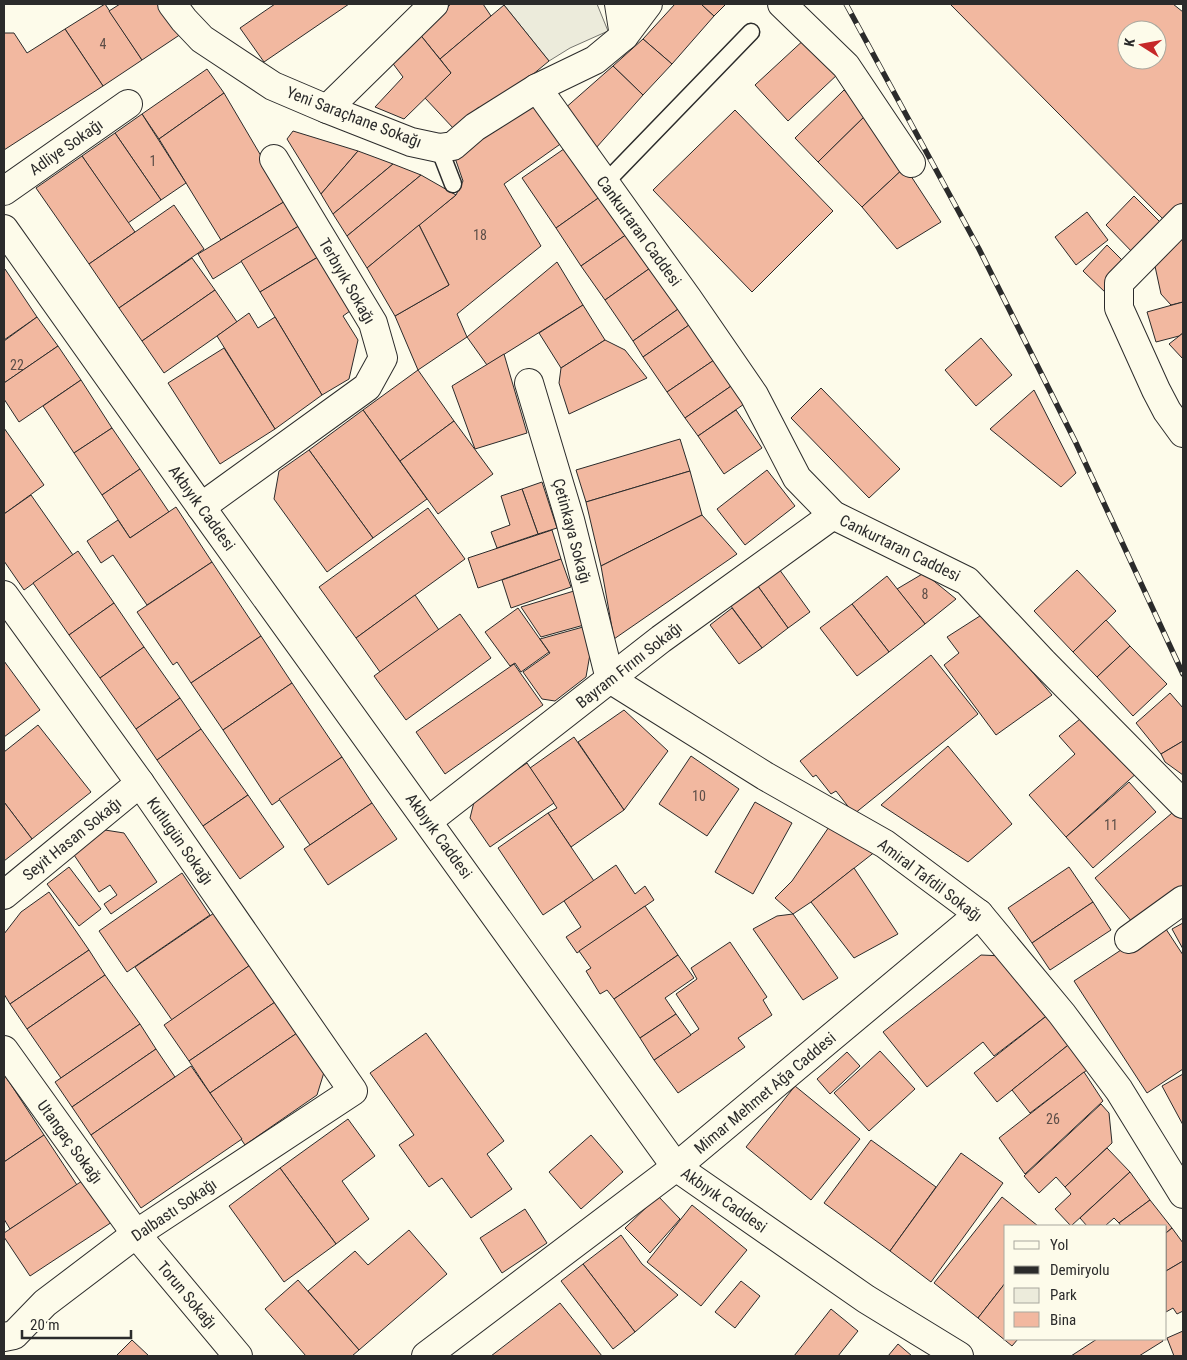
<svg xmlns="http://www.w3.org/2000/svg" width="1187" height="1360" font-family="'Roboto Condensed',sans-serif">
<rect width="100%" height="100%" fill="#fdfbea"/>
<polygon fill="#ecebdb" stroke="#74746e" points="506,4 597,4 608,31 570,48 549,61 504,5"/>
<g fill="#f2b8a0" stroke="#2b2b2b" fill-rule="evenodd">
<polygon points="105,4 142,60 103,86 65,29"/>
<polygon points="120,4 161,4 181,34 142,60 109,11"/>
<polygon points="275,4 349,4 264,62 240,28"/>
<polygon points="451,4 483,4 491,16 440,59 418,32"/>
<polygon points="675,4 701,4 714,16 672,64 643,39"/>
<polygon points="701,4 726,4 714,16"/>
<path d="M950,4H1173L1183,12V205L1166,222ZM1127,30H1157V60H1127Z"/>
<polygon points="504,5 549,61 485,114 479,107 454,129 425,98 451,73 440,59"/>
<polygon points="65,29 103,86 4,150 4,33 14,33 27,53"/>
<polygon points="418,32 451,73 404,119 375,107 403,77 388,57"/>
<polygon points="807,37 839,73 788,121 755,85"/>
<polygon points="643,39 672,64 643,95 613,66"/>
<polygon points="613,66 643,95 596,148 563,110"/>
<polygon points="207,69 224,93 159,139 142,114"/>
<polygon points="844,90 867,114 818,162 795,138"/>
<polygon points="224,93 287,200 221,240 159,139"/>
<polygon points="535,99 566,140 504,184 541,246 457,314 467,337 418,370 395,316 449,285 419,225 456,195 463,181 454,155"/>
<polygon points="735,110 833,211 752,292 653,190"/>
<polygon points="142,114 186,183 161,200 115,133"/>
<polygon points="867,114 905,167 862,207 818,162"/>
<polygon points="293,131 358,151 321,194 287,139"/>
<polygon points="115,133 161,200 128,223 82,156"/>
<polygon points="571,144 604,194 556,228 522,178"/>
<polygon points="358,151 393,164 333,214 321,194"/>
<polygon points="82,156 135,232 89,264 36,188"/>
<polygon points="393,164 421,175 347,236 333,214"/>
<polygon points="905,167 941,222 897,249 862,207"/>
<polygon points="421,175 456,195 367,268 347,236"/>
<polygon points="604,194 630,232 581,266 556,228"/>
<polygon points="1134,196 1165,227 1136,256 1106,225"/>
<polygon points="287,200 302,224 213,279 198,254"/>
<polygon points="174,205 204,249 119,308 89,264"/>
<polygon points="1087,212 1108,240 1076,265 1055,237"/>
<polygon points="302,224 321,255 260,292 241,261"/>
<polygon points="419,225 449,285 395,316 367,268"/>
<polygon points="1183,229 1183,302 1171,305 1161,294 1153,257"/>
<polygon points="630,232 653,266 605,300 581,266"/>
<polygon points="1107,245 1130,268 1107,294 1083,271"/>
<polygon points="318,257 350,311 343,316 358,340 349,379 322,395 260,292"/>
<polygon points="192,258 215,290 142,341 119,308"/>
<polygon points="557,262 583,305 487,365 467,337"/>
<polygon points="653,266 681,307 633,341 605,300"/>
<polygon points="5,269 37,317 4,340 4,269"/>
<polygon points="215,290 237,322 164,373 142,341"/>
<polygon points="1183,302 1183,333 1179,336 1156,342 1147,312"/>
<polygon points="583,305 605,340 561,368 539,333"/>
<polygon points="681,307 692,323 643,357 633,341"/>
<polygon points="249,313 258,328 275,317 322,395 275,429 217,336"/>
<polygon points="37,317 58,346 4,383 4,341"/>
<polygon points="692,323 717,358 667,392 643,357"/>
<polygon points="1183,333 1183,359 1169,344"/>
<polygon points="981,338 1012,375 976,406 945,370"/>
<polygon points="605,340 625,350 647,378 569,414 559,383 561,368"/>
<polygon points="58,346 81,380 19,422 4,399 4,383"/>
<polygon points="224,348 275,429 220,464 168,383"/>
<polygon points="504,354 527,433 475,449 452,386"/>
<polygon points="717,358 734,384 685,418 667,392"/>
<polygon points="418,370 454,421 400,461 363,410"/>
<polygon points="81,380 112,428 74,453 43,406"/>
<polygon points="734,384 747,402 698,436 685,418"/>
<polygon points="821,388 900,469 869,498 791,418"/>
<polygon points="1034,390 1076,473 1061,487 990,429"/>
<polygon points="363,410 427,499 373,538 309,450"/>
<polygon points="736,410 762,448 724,474 698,436"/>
<polygon points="454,421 493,474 438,514 400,461"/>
<polygon points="4,428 44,485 4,514"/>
<polygon points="112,428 140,469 102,495 74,453"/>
<polygon points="680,439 690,471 586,502 576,470"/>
<polygon points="309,450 373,538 327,572 274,499 279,471"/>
<polygon points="140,469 169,512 130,538 102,495"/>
<polygon points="767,470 795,506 745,545 717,509"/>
<polygon points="690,471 702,515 601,566 586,502"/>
<polygon points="542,482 557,528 538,534 522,489"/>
<polygon points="522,489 538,534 497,548 491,532 510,525 501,496"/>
<polygon points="31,495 73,555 24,590 4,561 4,514"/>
<polygon points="176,507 212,562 147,605 113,555 101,563 87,541 118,520 130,538"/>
<polygon points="428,508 465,559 356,638 319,587"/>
<polygon points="702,515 737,554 614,639 601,566"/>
<polygon points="552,530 561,559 478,588 468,558"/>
<polygon points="78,551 114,603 69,635 33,583"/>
<polygon points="561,559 571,587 511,608 502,580"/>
<polygon points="212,562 261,636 191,683 177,662 173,665 137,612"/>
<polygon points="774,562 810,612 788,628 752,578"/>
<polygon points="1077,570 1116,611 1073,652 1034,611"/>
<polygon points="924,573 956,599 925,624 897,589"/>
<polygon points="887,576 925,624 889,652 852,604"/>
<polygon points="752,578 788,628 762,648 725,598"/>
<polygon points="574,591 584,625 541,637 521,607"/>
<polygon points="415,595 439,630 380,672 356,638"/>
<polygon points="114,603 144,647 100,678 69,635"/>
<polygon points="852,604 889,652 857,676 820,628"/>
<polygon points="518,608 549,652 521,672 515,663 510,666 485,632"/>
<polygon points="732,608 762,648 739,664 710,625"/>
<polygon points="460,614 491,658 406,720 374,676"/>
<polygon points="983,614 1052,695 996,735 944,665 959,653 947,637"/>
<polygon points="1106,620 1130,646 1097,677 1073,652"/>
<polygon points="583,627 590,654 586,677 555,701 542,699 523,672 550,653 540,639"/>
<polygon points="261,636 292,683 223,730 191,683"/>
<polygon points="1130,646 1167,684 1133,716 1097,677"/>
<polygon points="144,647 180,698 136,729 100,678"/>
<polygon points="931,655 978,714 854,814 836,791 831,794 816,775 813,777 800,761"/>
<polygon points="4,661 40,710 4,737"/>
<polygon points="514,664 543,705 445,774 416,732"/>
<polygon points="292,683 342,757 272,805 223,730"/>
<polygon points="1170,693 1183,708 1183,741 1161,754 1136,723"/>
<polygon points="180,698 201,729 157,760 136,729"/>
<polygon points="624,710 668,751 624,810 578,742"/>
<polygon points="1085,715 1139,771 1066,837 1029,795 1075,754 1059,736"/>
<polygon points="38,725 91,792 32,839 4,802 4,752"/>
<polygon points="201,729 248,795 203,826 157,760"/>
<polygon points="574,737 624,810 571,847 548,813 557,808 530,768"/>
<polygon points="1183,741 1183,775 1165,762 1161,754"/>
<polygon points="948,746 1012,824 968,862 881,805"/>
<polygon points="691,756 739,789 707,836 659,804"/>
<polygon points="342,757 372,803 310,845 279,799"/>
<polygon points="527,763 554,803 490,847 470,818 475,798"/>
<polygon points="1129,782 1156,812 1093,868 1066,837"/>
<polygon points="248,795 284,847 240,879 203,826"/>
<polygon points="4,802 32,839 4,861"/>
<polygon points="755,802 792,823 753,894 715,872"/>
<polygon points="372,803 397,839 328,885 304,849"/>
<polygon points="1178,808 1183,815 1183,892 1138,929 1095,878"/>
<polygon points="548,813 594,881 543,915 498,848"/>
<polygon points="831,824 876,851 811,902 793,914 775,898 792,881"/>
<polygon points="105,830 124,833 157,882 111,914 104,904 117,895 110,885 99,892 72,852"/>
<polygon points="616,865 635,894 645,886 654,900 577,953 566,937 581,927 564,901"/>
<polygon points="69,867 101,909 79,926 47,884"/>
<polygon points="1069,867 1093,902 1032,943 1008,908"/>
<polygon points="854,868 898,934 854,958 811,902"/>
<polygon points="182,873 210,915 127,972 99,931"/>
<polygon points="49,892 89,950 10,1004 4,994 4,934 21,912"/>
<polygon points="1093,902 1111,930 1050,970 1032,943"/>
<polygon points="645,906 678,955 614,999 607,990 600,994 586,971 591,968 579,951"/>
<polygon points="217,911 253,963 172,1020 135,967"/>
<polygon points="793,914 838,978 803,1000 753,929 777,916"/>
<polygon points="1162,923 1183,955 1183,1069 1147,1093 1074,981"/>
<polygon points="1183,923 1183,949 1172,929"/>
<polygon points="730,942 767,997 763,1000 772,1015 738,1038 745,1047 678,1093 654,1060 699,1029 676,994 697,979 691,968"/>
<polygon points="89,950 105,975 27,1029 10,1004"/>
<polygon points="678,955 694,978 665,998 676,1014 640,1038 614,999"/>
<polygon points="981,955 1004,956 1049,1014 994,1056 983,1042 927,1087 883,1032"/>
<polygon points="253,963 278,1000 189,1061 164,1025"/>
<polygon points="105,975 140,1024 61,1078 27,1029"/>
<polygon points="278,1000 300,1031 210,1093 189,1061"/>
<polygon points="676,1014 691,1035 654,1060 640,1038"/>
<polygon points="1049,1014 1072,1042 997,1102 974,1073"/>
<polygon points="140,1024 156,1049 72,1107 55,1082"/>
<polygon points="300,1031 325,1069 317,1095 245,1145 210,1093"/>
<polygon points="426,1033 504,1141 487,1154 512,1189 471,1218 442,1178 429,1187 399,1145 414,1135 370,1073"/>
<polygon points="1072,1042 1091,1067 1030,1113 1012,1090"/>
<polygon points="156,1049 175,1077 91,1135 72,1107"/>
<polygon points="880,1051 915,1089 869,1131 834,1093"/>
<polygon points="847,1052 860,1066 830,1094 817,1079"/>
<polygon points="191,1066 242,1139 141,1208 91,1135"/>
<polygon points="1084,1072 1103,1101 1025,1174 999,1138"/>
<polygon points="4,1074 44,1135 4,1162"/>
<polygon points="1183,1074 1183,1125 1162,1086"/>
<polygon points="795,1086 860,1139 811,1200 746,1147"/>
<polygon points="1101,1104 1109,1113 1112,1143 1065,1187 1056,1177 1039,1193 1024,1176"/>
<polygon points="348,1119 375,1156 342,1181 369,1219 336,1244 280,1168"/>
<polygon points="44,1135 77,1185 10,1229 4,1219 4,1162"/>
<polygon points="591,1135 623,1172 581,1209 549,1172"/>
<polygon points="871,1140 936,1187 890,1251 824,1203"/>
<polygon points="1107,1148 1130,1172 1071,1226 1055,1209 1071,1194 1065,1187"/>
<polygon points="961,1153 1003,1183 931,1282 890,1251"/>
<polygon points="280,1168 336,1244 284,1282 229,1206"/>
<polygon points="1130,1172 1150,1200 1119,1223 1114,1218 1105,1226 1087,1226 1080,1218"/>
<polygon points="85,1179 112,1222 30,1276 4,1237 4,1233"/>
<polygon points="658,1196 680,1219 650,1253 625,1228"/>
<polygon points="1002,1197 1038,1226 1006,1226 1006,1282 978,1318 934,1283"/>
<polygon points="1150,1200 1172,1228 1166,1233 1166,1226 1121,1226 1119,1223"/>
<polygon points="692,1205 747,1250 701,1306 647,1262"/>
<polygon points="525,1209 547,1243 502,1273 480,1238"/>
<polygon points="1172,1228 1183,1243 1183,1261 1166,1271 1166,1233"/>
<polygon points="409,1230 447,1274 359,1350 308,1291 355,1251 368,1265"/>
<polygon points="621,1235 642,1264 678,1295 635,1332 583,1264"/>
<polygon points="1183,1261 1183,1311 1177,1314 1173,1308 1166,1312 1166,1271"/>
<polygon points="583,1264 635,1332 613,1349 561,1281"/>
<polygon points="298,1280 359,1350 352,1356 306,1356 265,1309"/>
<polygon points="741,1281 760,1296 735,1328 715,1312"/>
<polygon points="1006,1282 1006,1339 1018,1339 1012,1346 978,1318"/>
<polygon points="560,1303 602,1356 491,1356"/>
<polygon points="831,1309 858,1331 838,1356 794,1356"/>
<polygon points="1183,1331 1183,1356 1174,1356 1167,1338"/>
<polygon points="1097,1339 1162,1339 1163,1341 1139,1356 1071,1356"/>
<polygon points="132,1340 149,1356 116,1356"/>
<polygon points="898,1344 912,1356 888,1356"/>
</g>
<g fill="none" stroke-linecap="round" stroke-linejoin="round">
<g stroke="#2b2b2b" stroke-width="19">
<g id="lane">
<polyline points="439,148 453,184"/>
<polyline points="605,183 751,32"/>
</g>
</g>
<g stroke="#2b2b2b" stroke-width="30">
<g id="street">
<polyline points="172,4 184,20 202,39 273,86 327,109 411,142 439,148 453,146 475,127 537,88 595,60 624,36 648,4"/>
<polyline points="619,4 624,36"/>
<polyline points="782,4 846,66 911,163"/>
<polyline points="537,88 688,299 754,395 797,478 833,515 967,581 1043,662 1183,804"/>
<polyline points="327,109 434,4"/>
<polyline points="4,191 128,104"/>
<polyline points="1183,218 1119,283 1119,308 1156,390 1167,411 1183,433"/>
<polyline points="529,383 570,520 610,679 765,776 885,844 979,914 1062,1014 1119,1090 1183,1194"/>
<polyline points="201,507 367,387 383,358 373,323 274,159"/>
<polyline points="4,595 140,783 353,1091 136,1234 45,1303 14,1335 4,1337"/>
<polyline points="428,821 661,639 833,515"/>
<polyline points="4,895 140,783"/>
<polyline points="1129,939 1183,900"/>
<polyline points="4,1050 136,1234 238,1356"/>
<polyline points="676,1167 979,914"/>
</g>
</g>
<g stroke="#2b2b2b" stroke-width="30">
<g id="secondary">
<polyline points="4,229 201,507 676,1167 866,1299 959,1356"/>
<polyline points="426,1356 676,1167"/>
</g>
</g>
<use href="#lane" stroke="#fdfbea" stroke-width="16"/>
<use href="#street" stroke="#fdfbea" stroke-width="28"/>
<use href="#secondary" stroke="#fdfbea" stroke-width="28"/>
<g stroke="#2b2b2b" stroke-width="5.5">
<polyline id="rail" points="846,4 979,249 1076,443 1183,674"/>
</g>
<use href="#rail" stroke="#fdfbea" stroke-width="4" stroke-dasharray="11" stroke-linecap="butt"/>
</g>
<g text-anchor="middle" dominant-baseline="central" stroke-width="4" stroke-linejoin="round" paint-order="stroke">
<g font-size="14" fill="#5d4e48">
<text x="103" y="44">4</text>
<text x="153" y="161">1</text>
<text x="480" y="235">18</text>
<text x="17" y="365">22</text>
<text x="925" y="594">8</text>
<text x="699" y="796">10</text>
<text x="1111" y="825">11</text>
<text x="1053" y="1119">26</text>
</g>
<g font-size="16" fill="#2b2b2b" stroke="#fdfbea">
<text transform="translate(354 117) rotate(21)">Yeni Saraçhane Sokağı</text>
<text transform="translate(66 147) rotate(-35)">Adliye Sokağı</text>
<text transform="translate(639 231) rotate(54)">Cankurtaran Caddesi</text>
<text transform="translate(347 281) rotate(60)">Terbıyık Sokağı</text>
<text transform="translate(202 508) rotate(54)">Akbıyık Caddesi</text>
<text transform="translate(572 531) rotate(75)">Çetinkaya Sokağı</text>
<text transform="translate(900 548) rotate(26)">Cankurtaran Caddesi</text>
<text transform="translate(629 665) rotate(-38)">Bayram Fırını Sokağı</text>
<text transform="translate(439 836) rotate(54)">Akbıyık Caddesi</text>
<text transform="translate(72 839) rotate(-39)">Seyit Hasan Sokağı</text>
<text transform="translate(180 841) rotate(55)">Kutlugün Sokağı</text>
<text transform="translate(930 880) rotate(37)">Amiral Tafdil Sokağı</text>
<text transform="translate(765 1093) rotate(-40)">Mimar Mehmet Ağa Caddesi</text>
<text transform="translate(70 1142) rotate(54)">Utangaç Sokağı</text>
<text transform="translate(724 1200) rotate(35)">Akbıyık Caddesi</text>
<text transform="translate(174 1210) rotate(-34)">Dalbastı Sokağı</text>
<text transform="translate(187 1295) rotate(50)">Torun Sokağı</text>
</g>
</g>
<rect width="1187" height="1360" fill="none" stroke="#2b2b2b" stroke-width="10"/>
<rect x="1004" y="1225" width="162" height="115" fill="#fdfbea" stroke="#a9a89e"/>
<rect x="1014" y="1241" width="25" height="8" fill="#fdfbea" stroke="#a9a89e"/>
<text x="1050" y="1250" font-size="15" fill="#2b2b2b">Yol</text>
<rect x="1014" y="1266" width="25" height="8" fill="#2b2b2b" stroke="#a9a89e"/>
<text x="1050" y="1275" font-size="15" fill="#2b2b2b">Demiryolu</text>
<rect x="1014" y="1288" width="25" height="15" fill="#ecebdb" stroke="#a9a89e"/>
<text x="1050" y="1300" font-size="15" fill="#2b2b2b">Park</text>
<rect x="1014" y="1312" width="25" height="15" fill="#f2b8a0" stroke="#a9a89e"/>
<text x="1050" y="1325" font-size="15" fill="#2b2b2b">Bina</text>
<g transform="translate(1142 45) rotate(281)"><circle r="24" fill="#fdfbea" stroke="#a9a89e"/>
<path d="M0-4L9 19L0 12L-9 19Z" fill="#c62828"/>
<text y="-8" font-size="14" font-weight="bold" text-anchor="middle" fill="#2b2b2b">K</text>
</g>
<path d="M22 1330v8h109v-8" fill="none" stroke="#2b2b2b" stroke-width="2.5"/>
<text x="30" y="1330" font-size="15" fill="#2b2b2b" stroke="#fdfbea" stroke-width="4" paint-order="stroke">20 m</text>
</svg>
